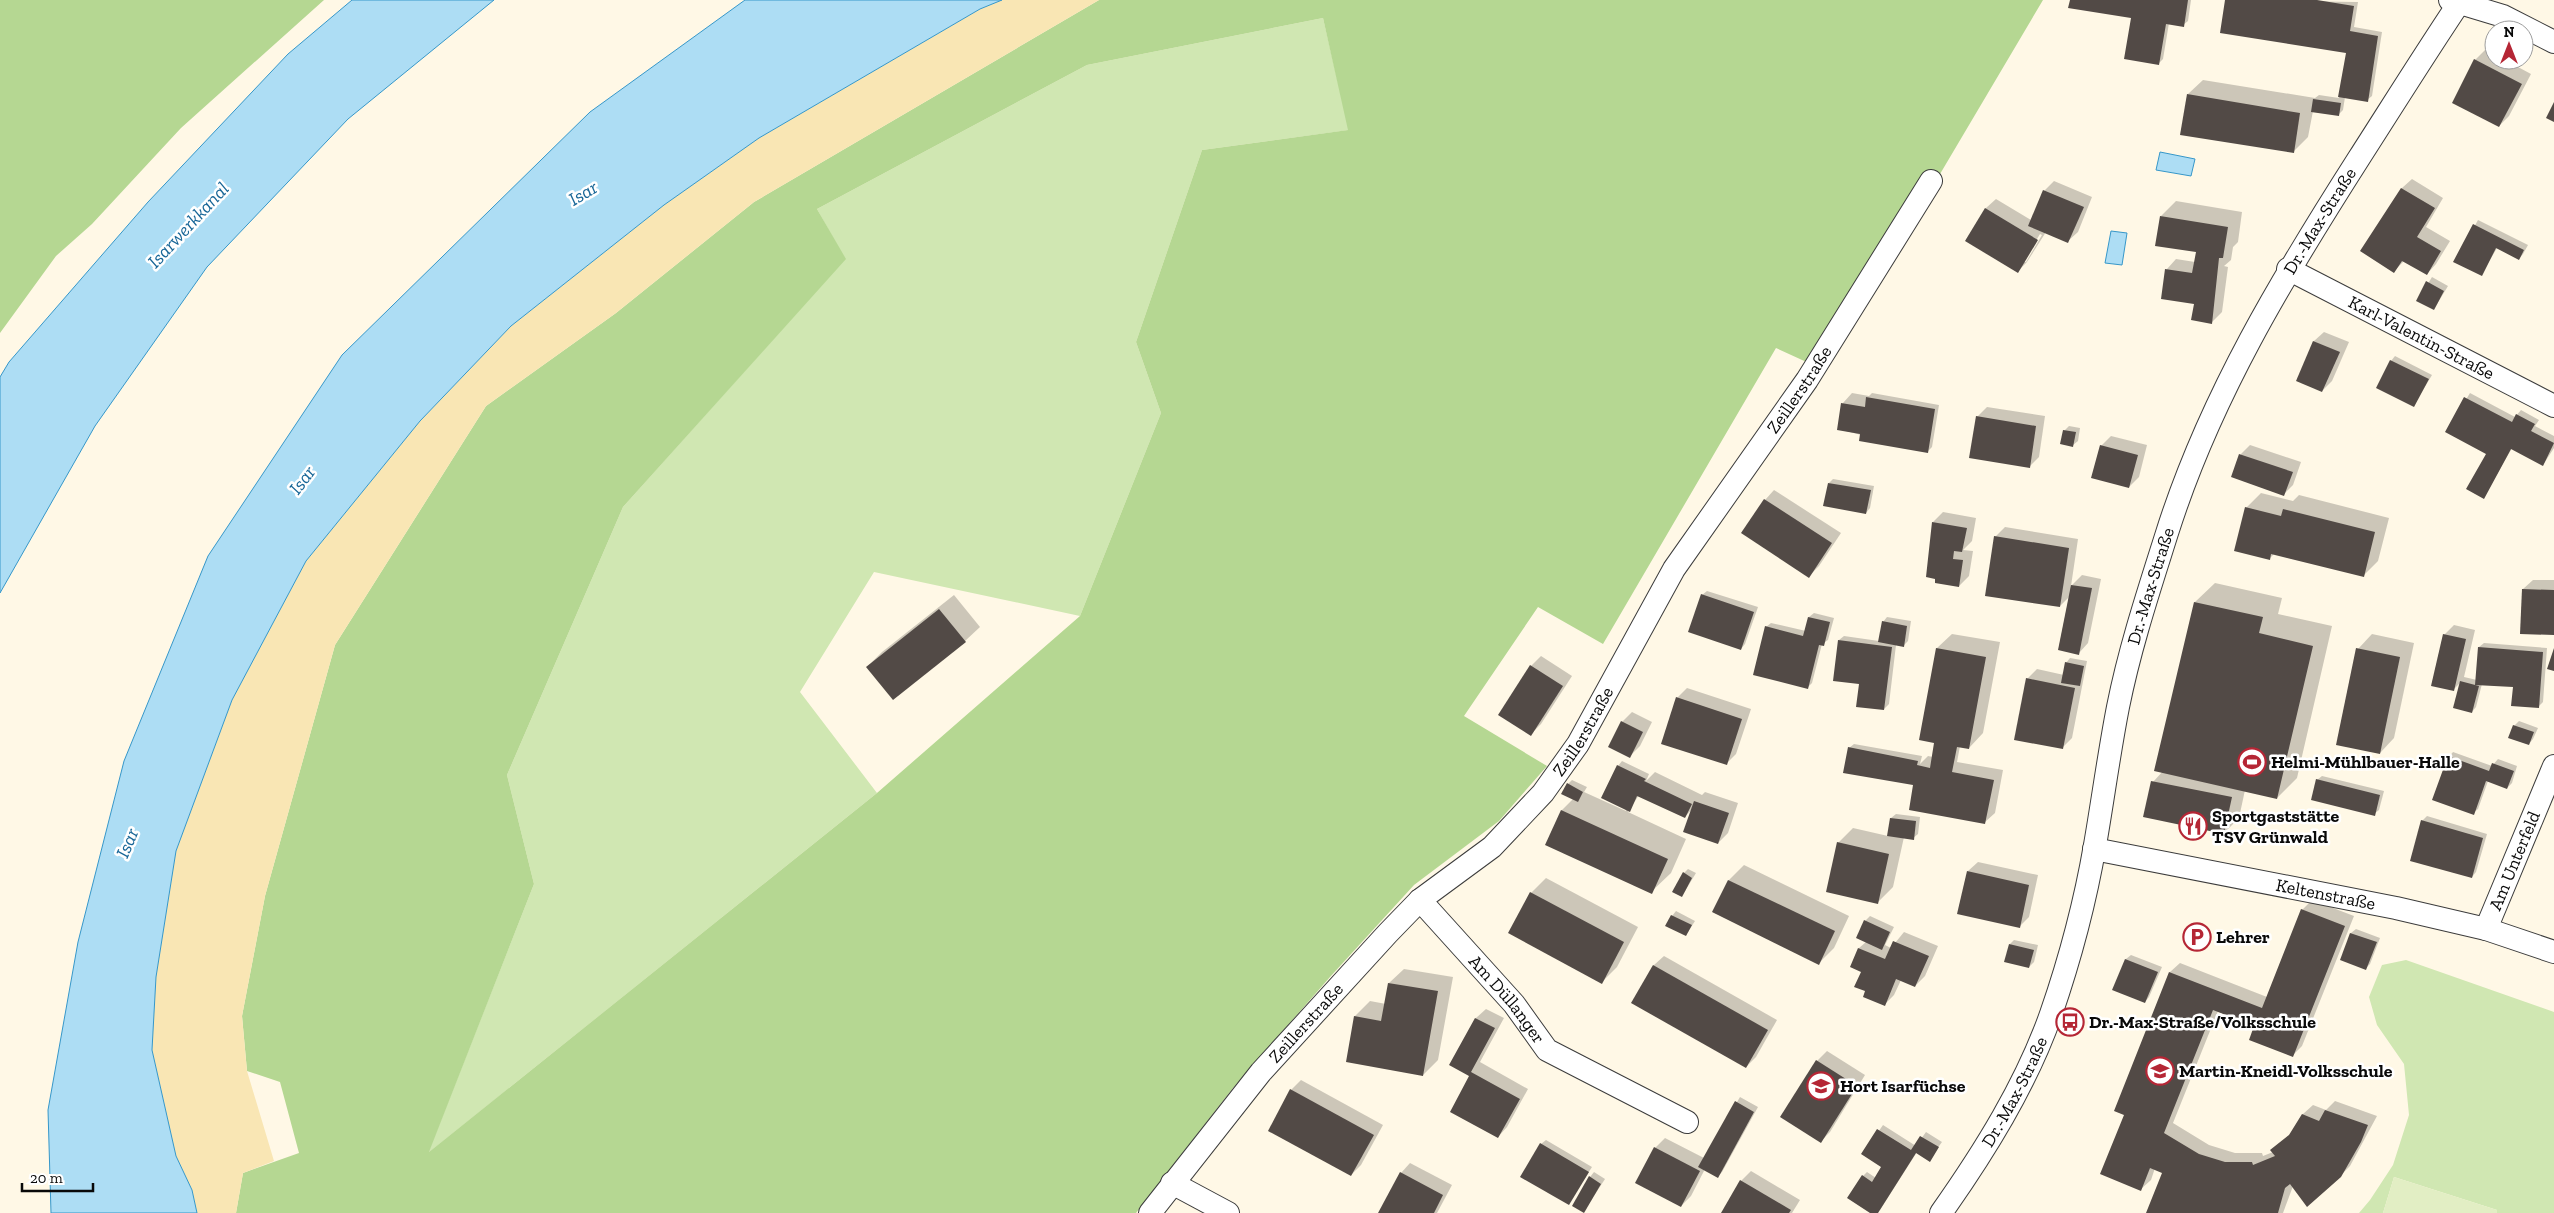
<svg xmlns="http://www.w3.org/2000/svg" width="2554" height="1213" font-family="'Zilla Slab',serif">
<rect width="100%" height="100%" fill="#fff8e6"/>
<g fill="#d0e7b2">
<polygon points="1323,18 1349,130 1202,150 1136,342 1161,413 1080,616 874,572 800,692 877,793 428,1153 534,884 507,775 623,507 845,259 817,209 1087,65"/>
<polygon points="2406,960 2554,1012 2554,1213 2497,1213 2497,1210 2394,1177 2383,1213 2359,1213 2370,1200 2393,1165 2409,1115 2404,1064 2377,1025 2369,997 2382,965"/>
</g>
<g fill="#b5d792" fill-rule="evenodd">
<polygon points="0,0 324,0 181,128 92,224 56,256 0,333"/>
<path d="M1099,0H2043L1824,370L1776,348L1603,644L1538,607L1464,716L1547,766L1499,821L1414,885L1330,977L1233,1088L1136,1213H236L243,1173L299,1153L280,1082L247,1071L242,1016L265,896L335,645L486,406L616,313L754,202ZM1323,18L1348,130L1202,150L1136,342L1161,413L1080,616L877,793L429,1152L534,884L507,775L623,507L846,259L817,209L1087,65Z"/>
</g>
<polygon fill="#f9e6b4" points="1002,0 1099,0 754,202 616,313 486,406 335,645 265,896 242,1016 247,1071 274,1161 243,1173 236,1213 197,1213 192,1190 176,1156 152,1050 156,977 176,851 232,700 306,561 420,421 511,326 664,205 759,138 980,9"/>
<polygon fill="#e2eec4" points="2394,1177 2497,1210 2497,1213 2383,1213"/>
<g fill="#adddf4" stroke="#3697c9">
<polygon points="352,0 494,0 348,119 207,267 95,426 0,593 0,377 9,362 148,202 288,54"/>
<polygon points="745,0 1002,0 980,9 759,138 664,205 511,326 420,421 306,561 232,700 176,851 156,977 152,1050 176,1156 192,1190 197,1213 51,1213 48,1110 78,942 124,761 208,556 342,355 590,112"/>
<polygon points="2160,152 2195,159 2191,176 2156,170"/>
<polygon points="2111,231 2127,233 2122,265 2105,263"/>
</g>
<g fill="#0003" fill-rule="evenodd">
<polygon points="2071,0 2191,0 2188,21 2183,25 2169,23 2163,59 2158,64 2132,17"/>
<polygon points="2227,0 2358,2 2354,27 2382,32 2372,96 2367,100 2345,97 2343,110 2338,115 2313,111 2308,137 2293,152 2188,94 2203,80 2315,98 2319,95 2339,98 2347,52"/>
<polygon points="2485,50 2494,55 2494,60 2505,60 2531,74 2509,116 2499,126 2475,60"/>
<polygon points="2412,179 2443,198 2426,227 2450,241 2436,264 2427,274 2404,261 2394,271 2362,251 2402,188"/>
<path d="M2054,181L2092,197L2078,232L2068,241L2046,232L2027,262L2018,271L1966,240L1986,208L1996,199L2031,220L2044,191ZM2040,234L2042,235L2026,262H2023Z"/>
<polygon points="2176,201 2242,212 2238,242 2233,247 2231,260 2224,266 2228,267 2222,312 2212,322 2195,303 2162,298 2167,269 2176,259 2195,262 2197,251 2161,216"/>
<polygon points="2478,220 2528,245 2523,254 2519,259 2497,248 2481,275 2455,261"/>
<polygon points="2432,277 2448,286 2434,309 2418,300"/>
<polygon points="2324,332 2349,342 2332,381 2322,391 2298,381 2314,341"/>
<polygon points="2395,356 2432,375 2414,405 2391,361"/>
<polygon points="1852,393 1869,396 1872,393 1939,405 1932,447 1927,452 1838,429 1843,403"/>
<polygon points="2470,393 2515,417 2521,410 2539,420 2535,426 2554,436 2554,448 2543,465 2512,448 2484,497 2487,453 2447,431"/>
<polygon points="1987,407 2045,416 2039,457 2029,467 1977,417"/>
<polygon points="2069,426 2080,428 2078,441 2073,445 2064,431"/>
<polygon points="2111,436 2147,445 2139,477 2129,487 2101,446"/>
<polygon points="2250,445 2301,462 2293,485 2283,495 2233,477 2241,454"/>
<polygon points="1833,479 1874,486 1870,508 1866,513 1829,483"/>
<polygon points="1774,490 1841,533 1819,566 1809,576 1765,500"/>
<polygon points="2261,493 2293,501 2299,495 2389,518 2378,561 2363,576 2274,554 2269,559 2246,508"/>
<polygon points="1943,512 1976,518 1972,541 1963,550 1973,551 1969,576 1959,586 1933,522"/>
<polygon points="2005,527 2078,539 2071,586 2082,575 2101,579 2088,643 2079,653 2070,596 2060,606 1995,537"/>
<polygon points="2533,580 2554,580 2554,634 2523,589"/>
<polygon points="2215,583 2282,598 2278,614 2332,626 2297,778 2277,798 2245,790 2239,818 2224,833 2153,782 2163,771 2156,770 2195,602"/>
<polygon points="1707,591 1758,607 1745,644 1741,649 1702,595"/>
<polygon points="954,595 980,627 965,641 867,667 882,652"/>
<polygon points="1814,613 1834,618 1828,640 1822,644 1812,683 1808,687 1766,627 1771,623 1806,631 1809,617"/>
<polygon points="1887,617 1911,621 1908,641 1903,646 1896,645 1889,704 1884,709 1839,640 1844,636 1879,641 1883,622"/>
<polygon points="2454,625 2475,630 2464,677 2477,680 2479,647 2484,643 2547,648 2543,702 2538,707 2514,686 2482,684 2476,707 2472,712 2461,682 2453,690 2444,635"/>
<polygon points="1952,634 2000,642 1983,733 1969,748 1960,746 1957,762 2003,770 1995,813 1985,822 1849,748 1854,744 1922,756 1920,764 1928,756 1933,757 1935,742 1937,648"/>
<polygon points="2372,634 2414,643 2394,738 2380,753 2358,649"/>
<polygon points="1541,656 1572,676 1541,724 1531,734 1531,666"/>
<polygon points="2070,658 2087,661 2072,738 2062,748 2027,679 2037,669 2064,675 2066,663"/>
<polygon points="1687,688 1751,709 1736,754 1726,764 1677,698"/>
<polygon points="1632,712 1652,722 1640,746 1630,756 1622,722"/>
<polygon points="2519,721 2538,728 2533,739 2529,744 2514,726"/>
<polygon points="2453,752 2492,766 2498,759 2517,766 2512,783 2507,788 2488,781 2478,809 2473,813 2449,757"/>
<polygon points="1622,761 1649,774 1646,781 1655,772 1702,795 1705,792 1738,803 1728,833 1718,843 1693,808 1685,817 1639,795 1628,812 1686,839 1671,873 1651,892 1546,844 1562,810 1573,799 1568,784 1572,780 1587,787 1584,792 1626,811 1618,766"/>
<polygon points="2322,776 2384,791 2379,810 2374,814 2317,780"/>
<polygon points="1896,814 1920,817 1918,834 1913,838 1904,837 1893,887 1878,902 1838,843 1853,828 1888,836 1891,818"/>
<polygon points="2427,816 2487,834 2476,872 2472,877 2422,821"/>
<polygon points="1978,862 2038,875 2029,917 2019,927 1968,871"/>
<polygon points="1744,865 1849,916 1834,948 1819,963 1713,912 1729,880"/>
<polygon points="1688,869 1696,873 1682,896 1684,873"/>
<polygon points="1546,878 1638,927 1617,967 1602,982 1531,893"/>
<polygon points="2312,900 2354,916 2302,1046 2292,1056 2256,1026 2218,1011 2173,1123 2209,1145 2235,1153 2262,1153 2263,1156 2273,1152 2292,1132 2303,1114 2313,1105 2326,1110 2335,1101 2377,1116 2350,1166 2340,1176 2293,1186 2283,1213 2148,1213 2164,1172 2155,1168 2151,1180 2141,1189 2125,1115 2115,1111 2170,972 2180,963 2267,997 2302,910"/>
<polygon points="1676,911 1695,921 1686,935 1672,916"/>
<polygon points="1870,916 1894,927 1885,945 1891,948 1904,932 1938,946 1925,976 1915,986 1901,980 1894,995 1884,1005 1866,991 1862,971 1852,966 1859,948 1866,942 1865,921"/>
<polygon points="2356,929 2380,938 2370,964 2366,968 2342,959 2351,933"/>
<polygon points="2014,940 2038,945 2034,962 2029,967 2010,944"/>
<polygon points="2131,955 2162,967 2149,997 2145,1002 2114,989 2126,959"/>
<polygon points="1664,956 1777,1020 1756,1057 1746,1067 1633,1002 1654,965"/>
<polygon points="1404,969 1453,977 1438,1060 1423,1075 1347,1061 1355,1016 1370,1001 1386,1004 1389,983"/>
<polygon points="1486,1009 1504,1018 1480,1062 1528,1089 1507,1127 1498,1137 1471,1076 1451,1065 1476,1018"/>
<polygon points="1827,1051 1865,1075 1830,1132 1821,1141 1817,1061"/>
<polygon points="1301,1080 1383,1125 1361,1165 1351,1175 1291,1090"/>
<polygon points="1740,1097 1758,1107 1722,1172 1718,1176 1705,1169 1691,1196 1681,1206 1655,1148 1665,1138 1704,1158"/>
<polygon points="1883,1125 1916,1146 1926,1132 1942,1142 1929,1160 1917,1152 1880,1210 1872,1213 1863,1176 1867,1172 1876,1178 1883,1167 1863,1154"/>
<polygon points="1546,1140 1592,1167 1569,1203 1541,1144"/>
<polygon points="1410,1163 1452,1185 1437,1213 1380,1213 1401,1173"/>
<polygon points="1751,1171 1800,1200 1792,1213 1722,1213 1741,1181"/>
<polygon points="1594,1172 1605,1179 1584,1211 1590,1177"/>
</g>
<g fill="#524a46">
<polygon points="2070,0 2188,0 2184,27 2166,24 2159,65 2124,59 2131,18 2068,8"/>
<polygon points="2225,0 2317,0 2354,6 2350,31 2378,36 2368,102 2338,97 2346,53 2220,33"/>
<polygon points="2474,59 2522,84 2499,127 2452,103"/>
<polygon points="2187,94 2300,113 2294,153 2180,135"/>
<polygon points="2313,99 2341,103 2339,116 2311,112"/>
<polygon points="2554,102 2554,122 2546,118"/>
<polygon points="2401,188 2435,208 2417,237 2441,251 2427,275 2402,261 2394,273 2360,251"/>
<polygon points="2043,190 2084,207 2068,243 2028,226"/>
<polygon points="1985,208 2038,240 2018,273 1965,241"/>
<polygon points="2160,216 2228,227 2223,258 2219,258 2212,324 2191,320 2194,304 2161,299 2165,269 2192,273 2196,252 2155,246"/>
<polygon points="2473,224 2524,250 2519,260 2496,248 2482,276 2453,262"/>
<polygon points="2426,281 2444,291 2434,310 2416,301"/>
<polygon points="2313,341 2340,352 2322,392 2296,381"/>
<polygon points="2390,360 2429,379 2414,407 2376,388"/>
<polygon points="1866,397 1935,409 1928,453 1859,441 1860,434 1837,430 1841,403 1865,407"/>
<polygon points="2464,397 2512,422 2516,414 2535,424 2531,431 2554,443 2543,466 2511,449 2484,499 2466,489 2486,454 2445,432"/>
<polygon points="1976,416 2036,426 2030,468 1969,458"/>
<polygon points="2063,430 2076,432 2073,447 2060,444"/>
<polygon points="2100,445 2138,455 2129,488 2091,478"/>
<polygon points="2239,454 2293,472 2284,496 2231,477"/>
<polygon points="1828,483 1871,490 1866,514 1823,506"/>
<polygon points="1764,499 1832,543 1809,578 1741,533"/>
<polygon points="2245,507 2281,516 2283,509 2375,532 2364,577 2271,554 2270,560 2234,551"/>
<polygon points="1932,522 1967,528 1962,552 1954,551 1953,559 1963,560 1959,587 1935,583 1935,579 1926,577"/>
<polygon points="1994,536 2069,548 2060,607 1985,596"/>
<polygon points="2071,585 2092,588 2079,655 2058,650"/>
<polygon points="2522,589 2554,590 2554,635 2520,634"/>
<polygon points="1701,594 1754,612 1741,650 1688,632"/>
<polygon points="2194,602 2263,617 2259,633 2313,646 2277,799 2154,771"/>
<polygon points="939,609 966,642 893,700 866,667"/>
<polygon points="1808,617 1830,622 1824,646 1819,645 1808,689 1753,675 1765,626 1803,636"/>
<polygon points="1882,621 1907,626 1904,647 1878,642"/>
<polygon points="2443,634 2466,639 2454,691 2431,686"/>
<polygon points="1838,640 1892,647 1884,710 1856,707 1859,684 1833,681"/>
<polygon points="2478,647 2543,652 2539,708 2511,706 2513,687 2475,685"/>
<polygon points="1936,648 1986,657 1969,749 1957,747 1952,772 1994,780 1985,824 1909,810 1913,785 1843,773 1848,747 1918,761 1917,765 1930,768 1934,743 1919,740"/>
<polygon points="2356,648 2400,657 2380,754 2336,745"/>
<polygon points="2554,648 2554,671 2547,669"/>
<polygon points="2065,662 2084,666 2080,686 2061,683"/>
<polygon points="1530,665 1563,686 1531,736 1498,715"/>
<polygon points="2026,678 2075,688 2063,749 2014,740"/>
<polygon points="2460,681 2479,686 2472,713 2453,708"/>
<polygon points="1676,697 1742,719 1727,765 1661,744"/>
<polygon points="1621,721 1643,732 1630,758 1608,747"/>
<polygon points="2513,725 2534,732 2529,745 2508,738"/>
<polygon points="2448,756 2489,771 2492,763 2514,771 2507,789 2486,781 2474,815 2432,800"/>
<polygon points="1617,765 1646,779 1644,781 1692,804 1685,818 1637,796 1630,812 1601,798"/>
<polygon points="2316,779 2380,795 2375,816 2311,800"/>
<polygon points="2151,781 2232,797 2224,834 2143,817"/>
<polygon points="1567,783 1583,792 1578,802 1561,794"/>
<polygon points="1694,801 1729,813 1718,844 1683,832"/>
<polygon points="1561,810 1668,859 1652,894 1545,845"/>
<polygon points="1890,818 1916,821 1914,840 1887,836"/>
<polygon points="2421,820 2483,838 2472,878 2410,861"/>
<polygon points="1837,842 1889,854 1878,904 1826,892"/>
<polygon points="1967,871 2029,885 2020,928 1957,914"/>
<polygon points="1683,872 1692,878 1682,897 1672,892"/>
<polygon points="1728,880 1835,931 1819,965 1712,912"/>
<polygon points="1530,892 1624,942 1602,984 1508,933"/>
<polygon points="2301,909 2345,926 2293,1057 2249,1040 2254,1026 2213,1010 2164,1133 2199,1154 2225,1162 2252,1162 2253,1165 2275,1156 2270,1150 2289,1135 2302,1114 2319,1121 2325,1110 2368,1125 2361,1142 2341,1177 2307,1207 2290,1184 2285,1188 2278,1213 2146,1213 2162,1173 2150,1168 2141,1191 2100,1174 2124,1115 2114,1111 2169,972 2262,1008"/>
<polygon points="1671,915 1692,925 1686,936 1665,926"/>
<polygon points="1864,920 1890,932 1882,950 1856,938"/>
<polygon points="2350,933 2377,942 2366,970 2340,960"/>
<polygon points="1893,941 1929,956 1915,987 1896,979 1885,1006 1863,997 1865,991 1854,987 1861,972 1850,967 1858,948 1885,959"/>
<polygon points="2009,944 2034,950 2029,968 2004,962"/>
<polygon points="2125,959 2158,972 2145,1003 2112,990"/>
<polygon points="1653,965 1768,1030 1746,1068 1631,1003"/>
<polygon points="1388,983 1438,991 1423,1076 1346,1062 1354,1016 1381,1021"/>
<polygon points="1475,1018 1495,1028 1471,1072 1520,1099 1498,1138 1450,1112 1469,1076 1449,1065"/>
<polygon points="1816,1060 1857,1086 1821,1143 1780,1117"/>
<polygon points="1290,1089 1374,1135 1351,1176 1268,1131"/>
<polygon points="1735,1101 1754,1112 1718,1178 1698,1167"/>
<polygon points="1877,1129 1911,1150 1920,1136 1939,1147 1930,1162 1916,1153 1878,1213 1870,1213 1847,1198 1862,1175 1872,1182 1881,1167 1861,1154"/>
<polygon points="1540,1143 1589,1172 1569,1205 1520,1177"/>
<polygon points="1654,1147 1700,1171 1681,1207 1635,1183"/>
<polygon points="1400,1172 1443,1195 1434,1213 1378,1213"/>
<polygon points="1589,1176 1601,1184 1584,1213 1572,1206"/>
<polygon points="1740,1180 1791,1210 1789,1213 1721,1213"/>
</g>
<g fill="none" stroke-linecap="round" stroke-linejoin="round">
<g stroke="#3c3c3c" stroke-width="24">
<g id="street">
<polyline points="2450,0 2503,16 2554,42"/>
<path id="s1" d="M2288,269L2554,406"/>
<path id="s2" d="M2094,849L2396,908L2486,929L2554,952"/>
<path id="s3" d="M1420,900L1514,1004L1547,1050L1687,1122"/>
<path id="s4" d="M2486,929L2554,766"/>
<polyline points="1172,1183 1228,1213"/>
<path id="s5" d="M1150,1213L1261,1072L1388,933L1420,900L1492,847L1543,793L1578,744L1674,569L1807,380L1931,181"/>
<path id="s6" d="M1941,1213C1984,1152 2026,1085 2051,1014C2070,959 2085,903 2095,845C2103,799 2109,753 2118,707C2130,647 2149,590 2167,533C2210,397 2283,277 2359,158C2393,105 2426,52 2461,0"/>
</g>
</g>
<use href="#street" stroke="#fff" stroke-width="22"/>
</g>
<defs>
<g id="stadium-ring" transform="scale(1.4375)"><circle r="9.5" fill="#fff" stroke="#b52635" stroke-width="1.5"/><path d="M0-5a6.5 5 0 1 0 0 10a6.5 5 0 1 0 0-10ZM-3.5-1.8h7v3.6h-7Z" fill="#b52635"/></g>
<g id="restaurant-ring" transform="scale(1.4375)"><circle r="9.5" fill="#fff" stroke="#b52635" stroke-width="1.5"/><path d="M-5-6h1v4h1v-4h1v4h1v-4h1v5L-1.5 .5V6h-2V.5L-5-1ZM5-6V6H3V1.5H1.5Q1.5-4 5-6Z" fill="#b52635"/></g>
<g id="parking-ring" transform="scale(1.4375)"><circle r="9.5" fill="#fff" stroke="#b52635" stroke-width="1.5"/><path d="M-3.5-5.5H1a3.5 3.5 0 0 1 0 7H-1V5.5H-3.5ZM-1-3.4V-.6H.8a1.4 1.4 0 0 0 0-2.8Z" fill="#b52635"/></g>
<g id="bus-ring" transform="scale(1.4375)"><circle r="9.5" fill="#fff" stroke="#b52635" stroke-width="1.5"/><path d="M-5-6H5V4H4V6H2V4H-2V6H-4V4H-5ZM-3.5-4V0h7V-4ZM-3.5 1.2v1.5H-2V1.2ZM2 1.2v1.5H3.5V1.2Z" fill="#b52635"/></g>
<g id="school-ring" transform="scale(1.4375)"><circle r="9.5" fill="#fff" stroke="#b52635" stroke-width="1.5"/><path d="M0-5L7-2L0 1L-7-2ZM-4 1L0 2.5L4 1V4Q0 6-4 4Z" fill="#b52635"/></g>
</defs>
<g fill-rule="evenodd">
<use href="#stadium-ring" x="2252" y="762"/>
<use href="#restaurant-ring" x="2193" y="826"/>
<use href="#parking-ring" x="2197" y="937"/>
<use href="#bus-ring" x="2070" y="1022"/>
<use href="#school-ring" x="2160" y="1071"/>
<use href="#school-ring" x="1821" y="1086"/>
</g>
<g text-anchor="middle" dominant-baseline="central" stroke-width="5" stroke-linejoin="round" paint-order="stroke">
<g font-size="18" fill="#090909" stroke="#fff">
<text stroke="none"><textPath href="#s6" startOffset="1072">Dr.-Max-Straße</textPath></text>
<text stroke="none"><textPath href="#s1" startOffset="150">Karl-Valentin-Straße</textPath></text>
<text stroke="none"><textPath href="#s5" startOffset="1056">Zeillerstraße</textPath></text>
<text stroke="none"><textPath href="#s6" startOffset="668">Dr.-Max-Straße</textPath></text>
<text stroke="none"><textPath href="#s5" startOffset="651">Zeillerstraße</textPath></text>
<text stroke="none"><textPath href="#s4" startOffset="74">Am Unterfeld</textPath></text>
<text stroke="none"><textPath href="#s2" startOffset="236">Keltenstraße</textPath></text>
<text stroke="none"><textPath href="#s3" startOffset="132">Am Düllanger</textPath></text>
<text stroke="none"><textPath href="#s5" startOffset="246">Zeillerstraße</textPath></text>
<text stroke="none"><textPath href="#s6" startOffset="142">Dr.-Max-Straße</textPath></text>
</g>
<g font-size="18" font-weight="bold" fill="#090909" stroke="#fff" text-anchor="start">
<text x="2271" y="762">Helmi-Mühlbauer-Halle</text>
<text x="2212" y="816">Sportgaststätte<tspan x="2212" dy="21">TSV Grünwald</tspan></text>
<text x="2216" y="937">Lehrer</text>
<text x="2089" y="1022">Dr.-Max-Straße/Volksschule</text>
<text x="2179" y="1071">Martin-Kneidl-Volksschule</text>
<text x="1840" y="1086">Hort Isarfüchse</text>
</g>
<g font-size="19" font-style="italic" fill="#176697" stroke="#fff">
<text transform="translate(583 193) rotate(-31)">Isar</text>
<text transform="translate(188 225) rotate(-47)">Isarwerkkanal</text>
<text transform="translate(302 480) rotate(-53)">Isar</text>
<text transform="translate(127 843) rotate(-67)">Isar</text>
</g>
</g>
<g transform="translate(2509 45)"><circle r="24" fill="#ffffff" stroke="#9d9d9d"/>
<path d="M0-4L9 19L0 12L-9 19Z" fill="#b52635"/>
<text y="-8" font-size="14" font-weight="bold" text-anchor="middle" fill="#090909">N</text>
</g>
<path d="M22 1183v8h71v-8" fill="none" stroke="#090909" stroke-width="2.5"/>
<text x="30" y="1183" font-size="15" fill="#090909" stroke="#ffffff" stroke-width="4" paint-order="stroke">20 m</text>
</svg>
